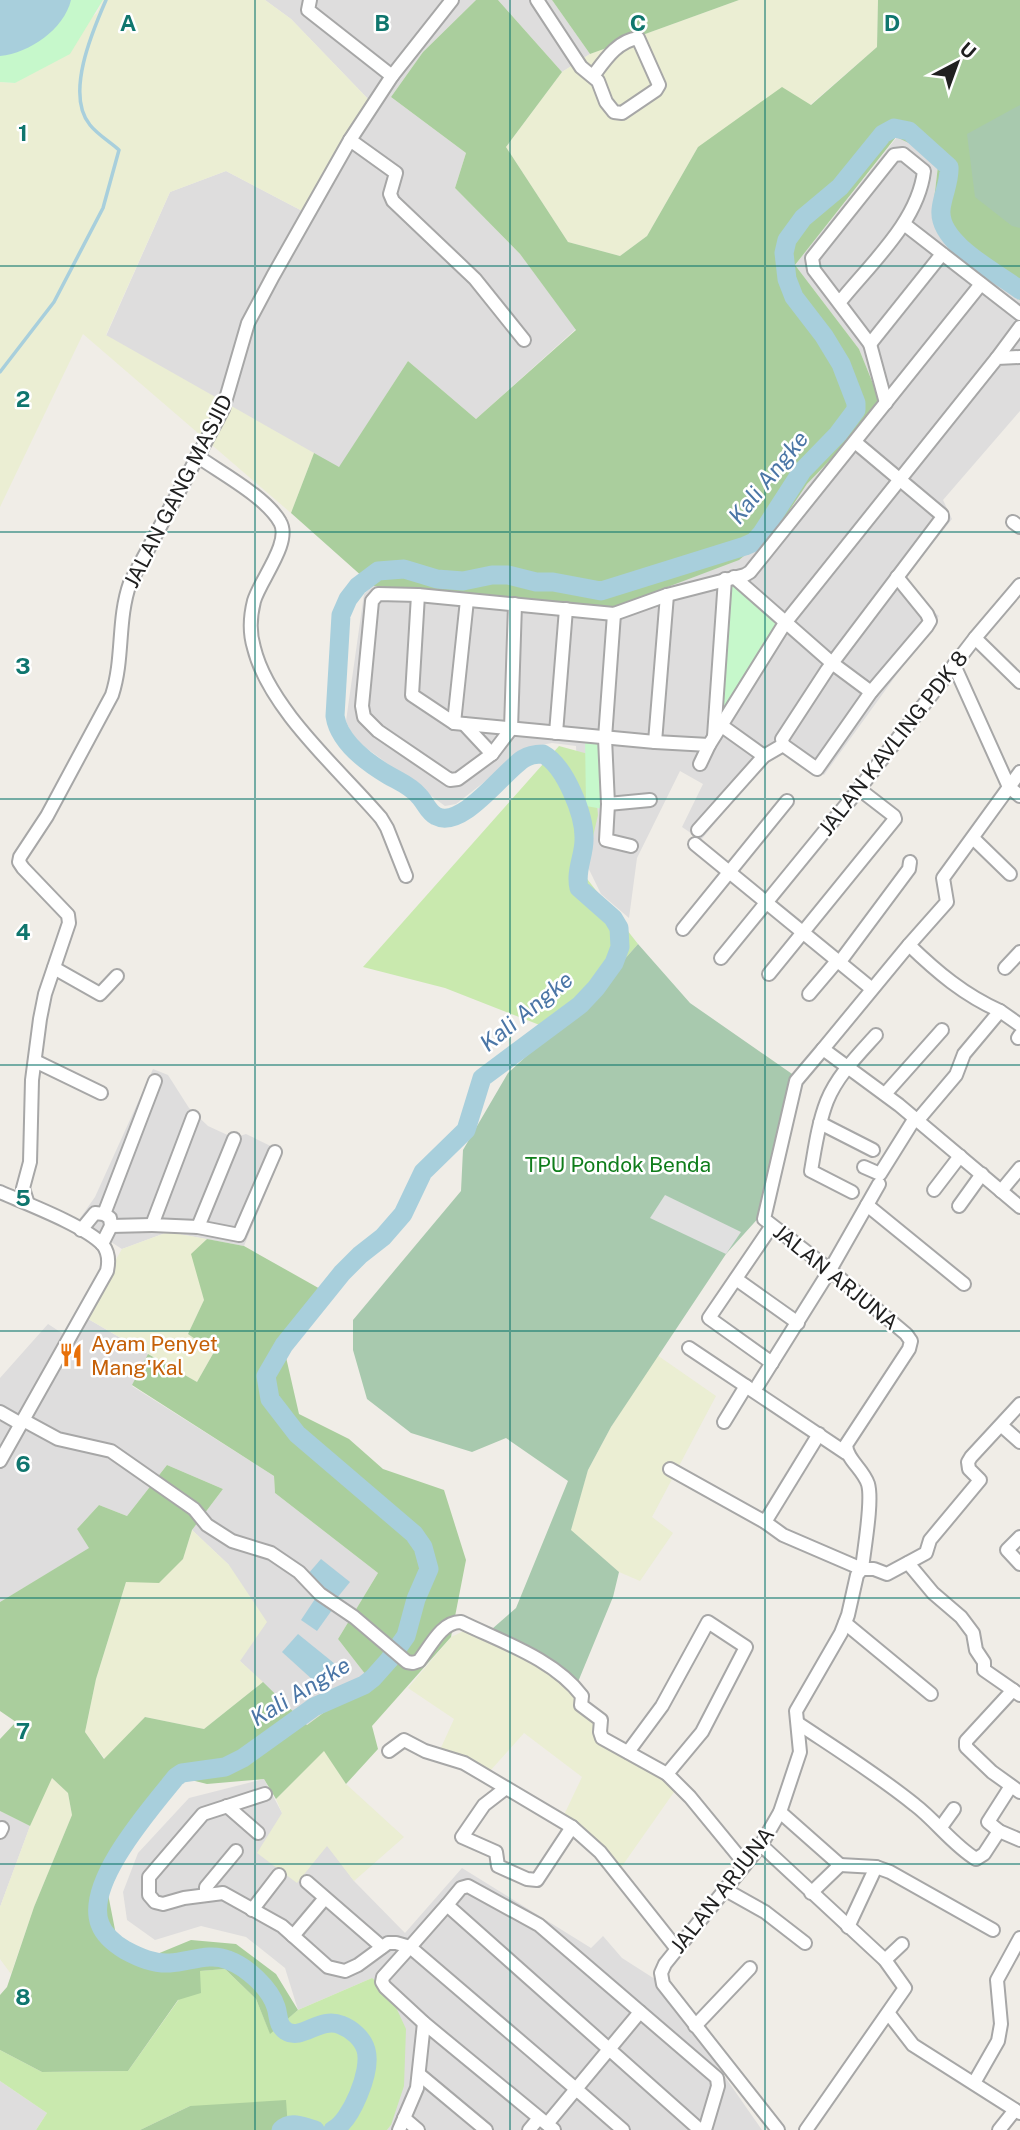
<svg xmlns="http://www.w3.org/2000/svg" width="1020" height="2130" font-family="'Public Sans',sans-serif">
<rect width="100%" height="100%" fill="#f0ede7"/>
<g fill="#dedddd">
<polygon points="265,0 476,0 423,52 391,97 466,153 455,188 520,254 576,329 476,419 408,361 339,468 106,336 170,192 226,171 308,214 369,100 291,19"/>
<polygon points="498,0 552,0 590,54 562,72"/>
<polygon points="897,137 939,157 932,217 954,250 1020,300 1020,411 943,500 952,519 900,585 939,616 824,775 778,748 701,840 682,827 703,784 680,771 637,858 629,918 601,894 581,853 576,746 552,743 529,747 456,804 445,806 354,739 346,721 364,594 373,586 612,608 777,529 807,484 882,406 859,349 795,265"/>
<polygon points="153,1069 168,1075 189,1108 208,1126 234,1138 246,1134 283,1152 244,1246 168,1232 122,1249 78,1221 95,1197"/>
<polygon points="83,1316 148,1354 132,1386 274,1476 275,1493 378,1573 338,1639 369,1679 307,1725 240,1661 229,1565 192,1530 223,1489 167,1465 127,1516 99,1505 77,1529 90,1548 0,1602 0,1378 48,1324 71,1339"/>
<polygon points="264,1779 282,1813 297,1882 327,1845 354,1881 405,1933 462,1868 591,1948 603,1936 622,1958 658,1981 762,2130 387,2130 391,2125 372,1978 298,2010 285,1968 246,1937 201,1926 155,1940 127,1920 123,1892 138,1853 189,1798"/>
<polygon points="0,1811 30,1826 0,1907"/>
<polygon points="0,2081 47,2113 36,2130 0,2130"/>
</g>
<g fill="#ebeed3">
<polygon points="103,0 265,0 291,19 369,100 308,214 226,171 170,192 106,335 314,453 291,513 83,334 0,507 0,82 15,83 97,13"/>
<polygon points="739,0 878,0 877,47 810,105 698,147 647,236 620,256 568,242 506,147 562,72 590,54"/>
<polygon points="168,1232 207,1239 192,1254 204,1300 188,1334 214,1352 197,1382 83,1316 122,1249"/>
<polygon points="657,1355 716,1396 652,1517 673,1533 640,1581 619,1572 570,1530 588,1470 611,1427"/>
<polygon points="192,1530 229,1565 267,1622 240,1661 263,1682 204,1729 145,1717 105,1759 85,1732 96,1679 126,1582 183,1559"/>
<polygon points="470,1628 533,1662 573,1694 597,1718 603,1741 679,1785 620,1869 563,1817 582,1777 524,1733 490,1771 439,1752 454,1719 408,1688 451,1637"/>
<polygon points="324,1750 346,1784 404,1837 354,1881 327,1846 297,1883 257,1853 282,1813 276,1799"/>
<polygon points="51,1777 68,1793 72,1815 34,1907 11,1974 0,1959 0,1907 30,1826"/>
</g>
<g fill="#c9e9ae">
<polygon points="559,746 592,755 598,815 584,875 638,944 592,996 555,1031 445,988 363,967"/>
<polygon points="225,1969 256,1999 270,2033 298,2010 372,1978 389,1992 406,2029 404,2086 391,2125 387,2130 287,2130 288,2128 190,2106 140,2130 36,2130 47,2113 0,2081 0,2050 42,2072 128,2071 199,1971"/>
</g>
<g fill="#aace9d">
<polygon points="476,0 498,0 562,72 506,147 568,242 620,256 647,236 698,147 782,87 811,105 877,47 878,0 1020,0 1020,300 954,250 932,217 939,157 896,137 795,265 859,349 882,406 807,484 777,529 739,560 612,608 373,586 291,513 314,453 339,467 408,361 476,419 576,330 520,254 455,188 466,153 391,97 423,52"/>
<polygon points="552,0 739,0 590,54"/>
<polygon points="207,1239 244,1246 322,1290 283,1344 299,1414 349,1439 383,1469 444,1490 466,1560 451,1637 372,1726 378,1749 346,1784 324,1751 276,1799 264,1779 207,1784 179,1777 145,1813 108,1894 118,1945 145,1959 191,1940 236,1944 276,1974 298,2010 270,2034 256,1999 225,1969 200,1971 201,1993 178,2000 128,2071 42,2072 0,2050 0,1995 7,1987 34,1907 72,1815 68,1793 52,1778 30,1826 0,1811 0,1739 16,1722 0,1711 0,1602 89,1548 77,1529 99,1505 127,1516 167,1465 223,1489 192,1530 183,1559 159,1583 126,1582 96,1679 85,1732 104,1759 145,1717 204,1729 263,1682 307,1725 369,1679 338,1639 378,1573 275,1493 274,1476 132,1385 148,1354 197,1382 214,1352 188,1334 204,1300 191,1254"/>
<polygon points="286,2100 288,2128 287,2130 140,2130 190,2106"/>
</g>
<g fill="#a8c9ae">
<polygon points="1020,105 1020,228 1012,226 975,197 967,134"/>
<polygon points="638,944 690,1003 795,1076 762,1214 726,1254 611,1427 588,1470 571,1530 619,1572 613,1597 573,1694 533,1662 484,1636 516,1608 568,1481 506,1438 472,1452 411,1433 367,1399 353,1350 353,1320 461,1191 463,1150 508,1073 592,996"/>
</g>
<g fill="#c6f8cb">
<polygon points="0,0 103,0 70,54 15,83 0,82"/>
<polygon points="725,579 785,623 715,728"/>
<polygon points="585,736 605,741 603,809 586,806"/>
</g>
<polygon fill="#e0e0e0" points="665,1195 741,1232 726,1254 650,1218"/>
<g fill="#a8cfdc">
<path d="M0,0H71C64,29 30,53 0,56Z"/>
<polygon points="321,1559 350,1582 337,1598 308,1574"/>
<polygon points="315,1599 332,1610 317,1631 301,1620"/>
<polygon points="298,1634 340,1668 314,1681 282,1652"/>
</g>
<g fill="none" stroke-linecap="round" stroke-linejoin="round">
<path stroke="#a8cfdc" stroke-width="3.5" d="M0,372L54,302L103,208L119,150C110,142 97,134 90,125C65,95 92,32 106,0"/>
<g stroke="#a8cfdc" stroke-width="19">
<path d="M281,2130C291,2120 303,2127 315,2130"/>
<path d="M333,2130C351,2121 372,2071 366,2050C363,2039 352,2029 341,2025C320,2016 302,2041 286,2031C277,2025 279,2016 276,2007C270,1988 247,1967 228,1960C210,1952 189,1962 170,1963C154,1964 140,1958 125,1950C115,1944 104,1935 100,1924C84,1883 152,1807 176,1777L182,1773L225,1767L243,1758L314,1707L364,1685L373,1678L389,1660L406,1636L416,1599L429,1569L423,1547L414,1534L297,1434L270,1399L266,1376L284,1345L342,1273L360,1255L383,1237L403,1214L423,1172L466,1130L482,1078L580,1005L596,988L614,963L620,947L619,928L613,918L579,888C575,871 584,856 584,840C585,815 565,766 543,754C536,754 529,755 523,759C503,772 462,830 436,816C428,812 425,802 419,796C411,786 398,781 388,775C366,762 339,742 335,716L341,615L348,599L358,586L378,571L404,569L437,579L463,581L492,575H508L536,582H553L601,591L745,546L754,542L762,533L802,471L838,434L856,410V403L841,364L824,336L794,297L787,279L784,253L787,240L803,218L840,187L883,134L894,128L909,131L949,167C950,182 942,196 941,210C938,243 996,272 1020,290"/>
</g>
<g stroke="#a7a7a7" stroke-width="16">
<g id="street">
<polyline points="310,0 308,10 392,76"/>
<path d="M537,0L581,67L598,81L606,102L614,112L622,113L656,90L659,85L638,38C617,41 605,60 593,76"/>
<polyline points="350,140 396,173 390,194 393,201 475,279 524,340"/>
<polyline points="904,224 1020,314"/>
<path d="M839,303C870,264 918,222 924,171L903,154L894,155L812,258L814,270L870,344L886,403"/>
<polyline points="870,344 942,254"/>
<polyline points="997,358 1020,327"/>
<path d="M197,456C221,473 266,497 280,522C292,542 260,580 254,601C250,617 249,632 254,648C269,709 340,770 381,818L387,828L406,876"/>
<polyline points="1013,522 1020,527"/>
<polyline points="734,577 832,663 871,692"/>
<polyline points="418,595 412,695 454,723 655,742 709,745 785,623 997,358 1020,357"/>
<polyline points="515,604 511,729 492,754 458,779 450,780 378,731 364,717 362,706 372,601 378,594 418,595 614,614 667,595 745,575 750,572 981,284"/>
<polyline points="614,614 605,738 608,804 606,840 631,846"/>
<polyline points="975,638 1020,682"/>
<polyline points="954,665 1009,787 1020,796"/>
<polyline points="454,723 467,600"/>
<polyline points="464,724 492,754"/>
<polyline points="722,726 764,756"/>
<polyline points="556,733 566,609"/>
<polyline points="714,736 725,579"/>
<polyline points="655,742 667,595"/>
<polyline points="783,745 817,769 871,692 927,626 930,621 927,614 897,577"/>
<polyline points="700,764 709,745"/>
<polyline points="608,804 650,800"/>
<polyline points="698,830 764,756 783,745 782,739 827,670 942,518 942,515 855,442"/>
<polyline points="974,839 1010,874"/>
<polyline points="695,844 872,989"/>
<polyline points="683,929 787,801"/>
<path d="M909,945C937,972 964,995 1000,1011L964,1054L956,1075L917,1121"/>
<polyline points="721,958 859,789 975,638 1020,585"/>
<polyline points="839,963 909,869 910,862"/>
<polyline points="54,968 100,994 117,976"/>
<polyline points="1005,968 1020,952"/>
<polyline points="769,974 895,819 894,816 859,789"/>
<polyline points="809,994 837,961"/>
<polyline points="1000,1011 1020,1025"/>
<polyline points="1018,1038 1020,1035"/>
<polyline points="823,1049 908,946 947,902 943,878 1020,772"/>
<polyline points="35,1061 101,1093"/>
<polyline points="885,1094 942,1030"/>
<polyline points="193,1117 152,1225 198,1227 239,1235 275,1152"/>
<polyline points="820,1123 873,1150"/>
<polyline points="864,1167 880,1174 915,1118"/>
<polyline points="934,1190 960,1156"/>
<polyline points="1001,1191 1020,1168"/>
<path d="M0,1192C25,1203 86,1226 103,1245C109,1253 109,1262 107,1271L0,1461"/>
<path d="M852,1192L811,1171C815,1148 818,1124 827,1101C837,1076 858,1055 876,1035"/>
<path d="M27,1201L23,1188L30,1162L32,1080L40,1019L45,994L69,923L68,915L23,868L19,862L20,857L47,816L112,695C124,658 117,620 130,583L223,409L248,323L273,276L350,140L392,76L452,0"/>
<polyline points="867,1205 964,1284"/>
<polyline points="959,1206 982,1174"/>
<polyline points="104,1214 155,1081"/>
<polyline points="111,1226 152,1225"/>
<polyline points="198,1227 234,1139"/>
<polyline points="771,1227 709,1318 772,1363"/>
<polyline points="81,1230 95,1213 104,1214 110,1218 111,1226 102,1244"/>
<polyline points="736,1279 798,1323"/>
<polyline points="689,1348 846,1453"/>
<polyline points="758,1385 830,1270 879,1184"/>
<polyline points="0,1412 21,1424"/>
<path d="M23,1420L58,1439L111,1451L194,1509L207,1525L232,1541L271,1553L299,1572L320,1594L354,1617L407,1662L413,1663L419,1661C430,1647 442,1621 461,1622C502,1642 554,1659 582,1696L581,1705L601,1720L600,1732L602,1738L667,1774L690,1797L745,1864"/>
<polyline points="724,1422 746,1386"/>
<polyline points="1002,1426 1020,1442"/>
<polyline points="670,1469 765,1522 783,1535 862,1569 874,1569 887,1574 926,1553 930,1540 980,1480 969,1469 968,1462 971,1457 1020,1404"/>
<polyline points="765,1522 819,1434"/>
<polyline points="1020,1537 1007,1550 1020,1564"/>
<polyline points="908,1563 933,1593 961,1617 973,1633 976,1650 984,1662 984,1670 1020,1695"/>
<polyline points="845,1623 931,1694"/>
<polyline points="1013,1690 966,1741 966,1747 992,1772 1020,1792"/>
<path d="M799,1724C838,1750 878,1775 915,1805C936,1821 953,1845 976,1859L984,1854L999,1831"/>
<polyline points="389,1751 404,1740 425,1751 464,1763 572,1827 600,1852 677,1949"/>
<polyline points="628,1752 662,1706 708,1622 746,1647 702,1732 667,1774"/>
<polyline points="1011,1786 988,1822 999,1831 1020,1840"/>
<polyline points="506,1788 484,1805 462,1837 496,1852 498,1866 527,1879 537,1880 572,1827"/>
<polyline points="265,1794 203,1814 149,1877 149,1895 155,1902 163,1904 184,1898 223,1893 282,1926 328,1967 345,1971 358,1965 388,1943 396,1943 410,1947 383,1977 382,1982 385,1987 424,2023 554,2130"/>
<polyline points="227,1806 258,1833"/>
<polyline points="780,1812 840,1865 811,1893"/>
<polyline points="941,1827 954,1809"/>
<polyline points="0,1832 2,1828"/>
<polyline points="761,1845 885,1960 905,1988 806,2130"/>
<polyline points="840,1865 876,1867 890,1872 993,1930"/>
<polyline points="307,1882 382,1947"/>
<polyline points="724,1889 765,1912 805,1943"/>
<polyline points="206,1895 206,1887 236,1851"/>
<polyline points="447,1905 410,1947 576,2089 640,2012"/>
<polyline points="252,1910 279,1875"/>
<polyline points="848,1927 876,1867"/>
<polyline points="293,1936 325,1898"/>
<polyline points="885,1960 902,1944"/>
<polyline points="889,2014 913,2045 1020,2113"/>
<polyline points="695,2026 750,1968"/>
<polyline points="420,2075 486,2130"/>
<polyline points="974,2083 998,2041 1001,2024 997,1980 1020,1938"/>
<polyline points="404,2118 418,2130"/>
<polyline points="547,2124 576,2089 623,2130"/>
<polyline points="399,2130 417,2088 424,2023"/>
<polyline points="529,2130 539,2118"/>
<polyline points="700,2130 447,1905 461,1888 468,1886 539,1925 717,2078 718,2086 705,2130"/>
<path d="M778,2130L663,1984L661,1973L665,1964L761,1845L780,1812L800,1752L796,1711L841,1633L848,1615L857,1575L862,1569C864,1549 873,1501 868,1484C863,1469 847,1460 846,1445L909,1349L911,1341L906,1334L830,1270L764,1219L796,1081L823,1049L899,1105L1020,1207"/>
<polyline points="999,2130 1015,2110"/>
</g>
</g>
<use href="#street" stroke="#fff" stroke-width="12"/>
</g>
<path fill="none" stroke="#0f766e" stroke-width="2" stroke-opacity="0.55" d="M255,0V2130M510,0V2130M765,0V2130M0,266H1020M0,532H1020M0,799H1020M0,1065H1020M0,1331H1020M0,1598H1020M0,1864H1020"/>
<defs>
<g id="restaurant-bare" transform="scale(1.89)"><path d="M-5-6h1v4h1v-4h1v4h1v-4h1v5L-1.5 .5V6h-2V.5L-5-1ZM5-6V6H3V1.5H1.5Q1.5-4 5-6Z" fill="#e8710a" stroke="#fff" stroke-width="2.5" paint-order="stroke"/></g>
</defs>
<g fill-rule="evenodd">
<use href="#restaurant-bare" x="71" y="1355"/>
</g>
<g text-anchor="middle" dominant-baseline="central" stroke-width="5" stroke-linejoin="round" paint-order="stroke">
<g font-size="21" fill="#202020" stroke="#fff">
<text transform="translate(178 491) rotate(-63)">JALAN GANG MASJID</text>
<text transform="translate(893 743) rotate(-52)">JALAN KAVLING PDK 8</text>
<text transform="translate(836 1277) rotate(39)">JALAN ARJUNA</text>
<text transform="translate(722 1890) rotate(-52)">JALAN ARJUNA</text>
</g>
<g font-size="21" fill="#0f7d1b" stroke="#fff">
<text x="618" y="1164">TPU Pondok Benda</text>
</g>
<g font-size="21" fill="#c56008" stroke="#fff" text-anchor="start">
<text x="91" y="1343">Ayam Penyet<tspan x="91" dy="24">Mang'Kal</tspan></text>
</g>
<g font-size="23" font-style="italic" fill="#4b76a6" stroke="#fff">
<text transform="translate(768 477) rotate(-51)">Kali Angke</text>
<text transform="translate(526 1011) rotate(-39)">Kali Angke</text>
<text transform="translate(300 1691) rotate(-31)">Kali Angke</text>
</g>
</g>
<g font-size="23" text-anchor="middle" font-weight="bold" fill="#0f766e" stroke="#fff" stroke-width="5" stroke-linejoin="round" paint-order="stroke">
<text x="128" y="31">A</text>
<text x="382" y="31">B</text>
<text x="638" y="31">C</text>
<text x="892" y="31">D</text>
<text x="23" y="141">1</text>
<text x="23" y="407">2</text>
<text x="23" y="674">3</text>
<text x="23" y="940">4</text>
<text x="23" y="1206">5</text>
<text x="23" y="1472">6</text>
<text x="23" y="1739">7</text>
<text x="23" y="2005">8</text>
</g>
<g transform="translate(957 63) rotate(41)" stroke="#ffffff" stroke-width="5" paint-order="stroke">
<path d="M0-5L12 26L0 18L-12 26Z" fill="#202020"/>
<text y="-10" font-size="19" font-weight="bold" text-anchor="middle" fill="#202020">U</text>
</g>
</svg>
